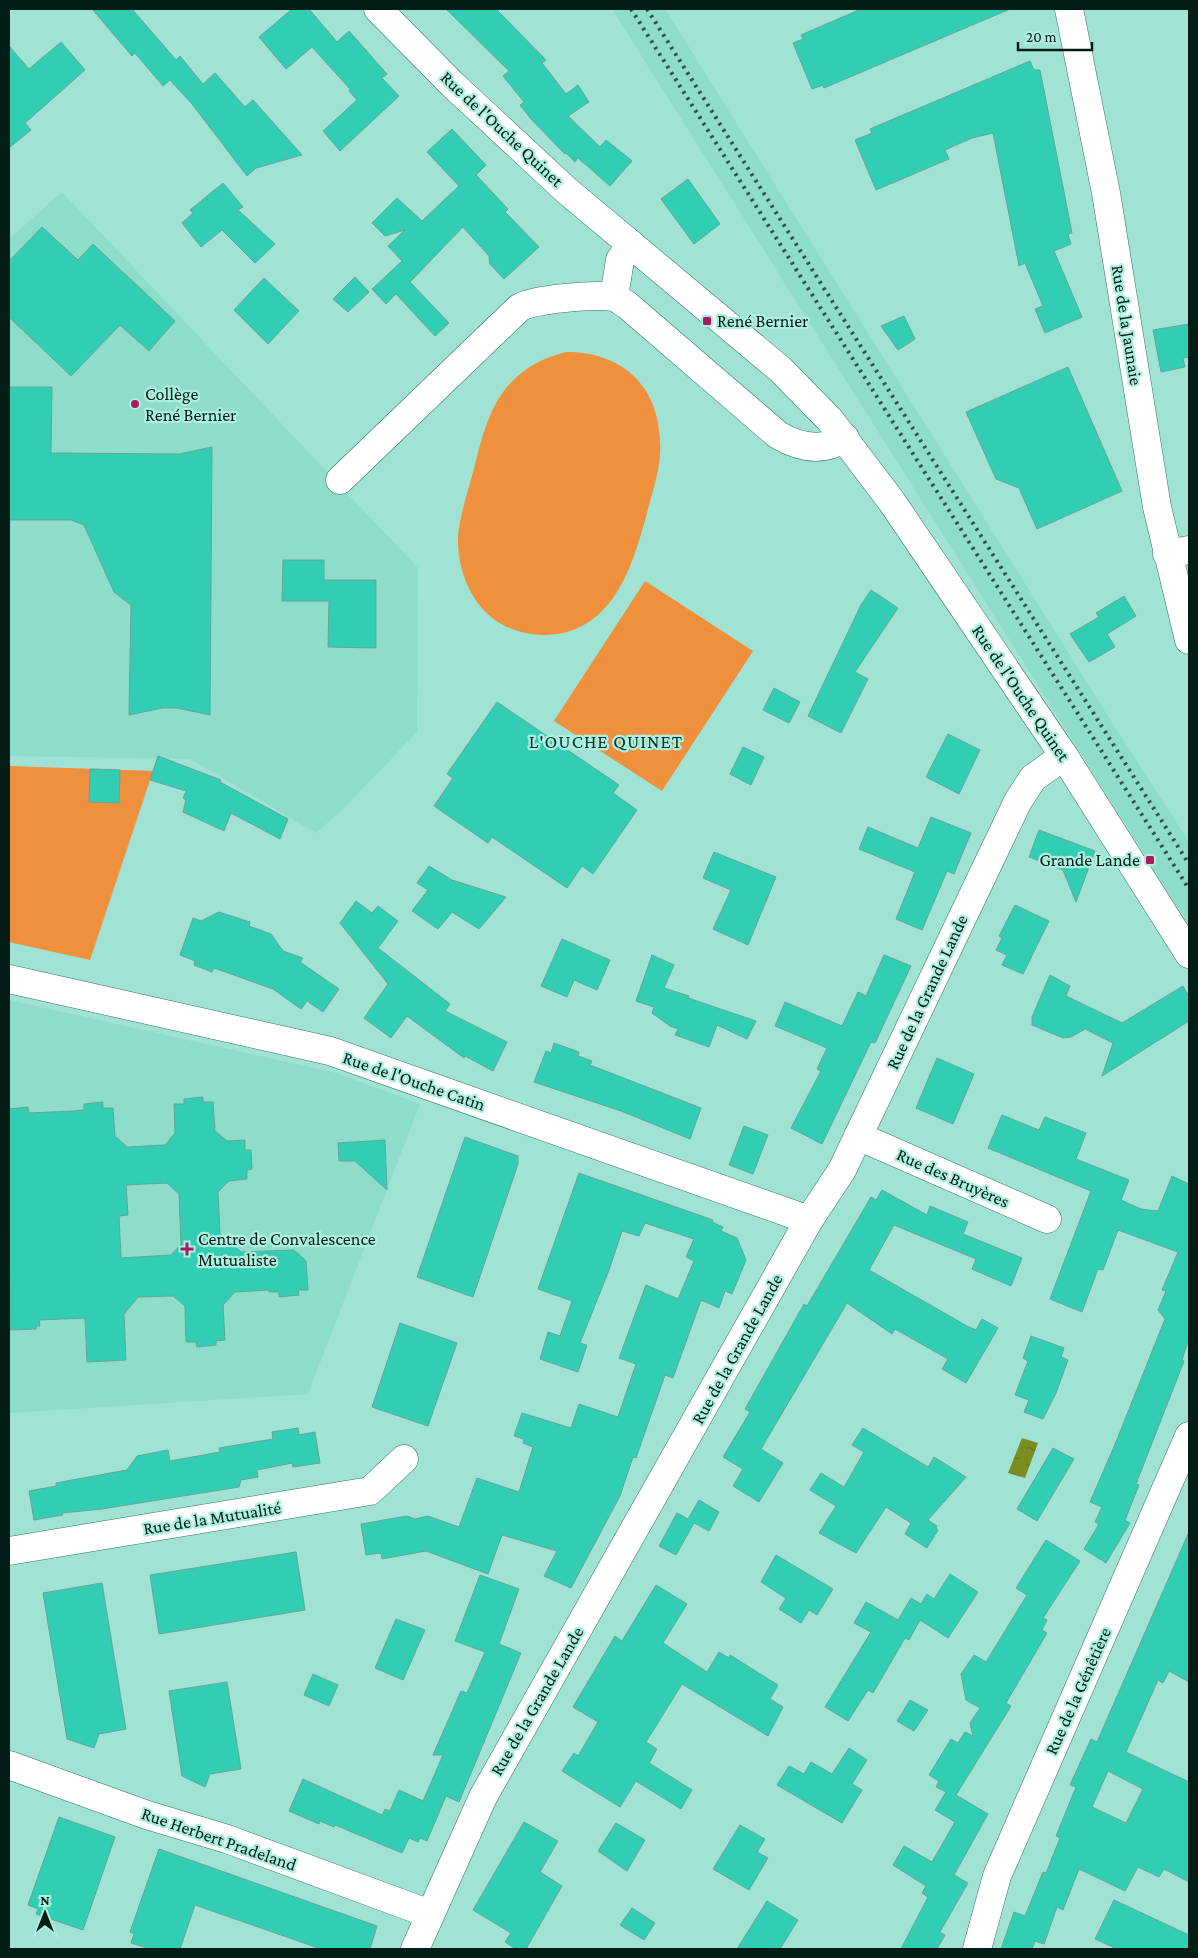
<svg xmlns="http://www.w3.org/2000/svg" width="1198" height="1958" font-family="'Crimson Pro',serif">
<defs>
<pattern id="water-ripples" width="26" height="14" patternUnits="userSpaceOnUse" patternTransform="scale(1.25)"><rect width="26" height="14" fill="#7b8d20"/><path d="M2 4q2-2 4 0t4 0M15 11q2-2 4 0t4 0" fill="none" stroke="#63721b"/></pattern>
</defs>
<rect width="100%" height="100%" fill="#a0e2d3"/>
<g fill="#8edcca">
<polygon points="612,9 665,9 1111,721 1189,842 1189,925"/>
<polygon points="62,192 418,568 417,732 344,808 316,833 190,759 9,756 9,239"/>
<polygon points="9,1000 336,1073 420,1104 308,1394 9,1413"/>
</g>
<g fill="#ee903c">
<path d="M566,352C621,352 658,384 660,441C662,465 653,490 647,513C634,560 618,620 563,633C542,637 523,635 503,625C472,609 457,570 458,537C460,514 468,491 474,469C481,441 488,410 507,387C523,368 542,358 566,352Z"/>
<polygon points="645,581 753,651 662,791 554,721"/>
<polygon points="9,766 153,771 90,960 9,942"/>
</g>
<polygon fill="url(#water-ripples)" points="1022,1438 1038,1443 1025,1478 1008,1473"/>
<g fill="#32ceb4" stroke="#64a596" fill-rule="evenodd">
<polygon points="92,9 132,9 176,60 180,56 203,84 215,73 245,107 253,100 302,155 256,168 247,176 192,104 170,80 163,86 135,53 132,56"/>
<polygon points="292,9 309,9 337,42 349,31 387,74 382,78 399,96 340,151 323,131 357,100 349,91 350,89 312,47 286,69 259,37"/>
<polygon points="446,9 496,9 546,60 542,63 566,94 578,85 589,102 568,116 600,147 606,140 632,161 610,186 578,158 575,162 566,153 565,154 531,119 520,105 524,102 503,76 509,71"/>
<polygon points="861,9 1010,9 824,88 823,85 812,89 793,43 803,39 801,35"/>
<polygon points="61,42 85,70 25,123 31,130 9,148 9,46 29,69"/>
<polygon points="1030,61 1034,70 1040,70 1072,233 1068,234 1071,244 1054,251 1082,317 1045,333 1035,309 1043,306 1025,263 1019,266 993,133 972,138 945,150 949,159 876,190 855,140 872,133 870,129"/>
<polygon points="452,129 486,165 476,175 508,209 505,212 539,247 504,279 490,264 489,256 463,227 410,282 449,323 435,336 396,294 386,304 372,289 402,261 388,246 405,230 385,236 372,223 397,198 422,221 459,186 427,152"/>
<polygon points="688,179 720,224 694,244 661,199"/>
<polygon points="223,183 243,207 238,210 275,244 255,263 222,230 201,247 182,223 193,213 190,210"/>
<polygon points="42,227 78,260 93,244 175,321 149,351 120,325 71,376 9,317 9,261"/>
<polygon points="355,277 369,292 348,312 333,299"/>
<polygon points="264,278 299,311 268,344 234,310"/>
<polygon points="904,316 915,339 898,350 881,326"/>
<polygon points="1189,324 1189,357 1183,358 1185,367 1161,372 1153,330"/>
<polygon points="1068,367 1122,491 1037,529 1019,488 996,479 966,412"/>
<polygon points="9,387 52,387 51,453 179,454 212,447 210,715 177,708 162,708 129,715 131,605 114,592 84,525 71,520 9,520"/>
<polygon points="283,560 324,560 324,580 376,580 376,648 328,647 329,601 282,601"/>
<polygon points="871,590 898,608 855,672 868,679 841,733 808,716 861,605"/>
<polygon points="1124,596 1136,616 1107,634 1115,647 1089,662 1070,634 1099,617 1096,613"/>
<polygon points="774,688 800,702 789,723 763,710"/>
<polygon points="497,702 619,785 613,793 637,810 593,874 582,866 567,888 492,837 488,843 434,806 453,778 447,774"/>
<polygon points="948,734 980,750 959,794 926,777"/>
<polygon points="743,747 764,757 751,785 730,774"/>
<polygon points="158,756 221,780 220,782 288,819 280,839 231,813 224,831 183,812 186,800 183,798 186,791 150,780"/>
<polygon points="90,769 120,770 119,803 89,802"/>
<polygon points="931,817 971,833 954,874 947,871 922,930 896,919 915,872 859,849 868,827 918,848"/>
<polygon points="1039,830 1095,851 1076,902 1063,870 1029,857"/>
<polygon points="714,852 776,877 748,945 713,929 731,890 703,878"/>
<polygon points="429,866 452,880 506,897 479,929 452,912 438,929 412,911 428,890 417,883"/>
<polygon points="356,901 372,913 378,906 398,921 378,948 450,1004 445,1011 507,1042 493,1071 465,1056 464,1058 407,1016 391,1038 364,1018 388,984 340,923"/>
<polygon points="1015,905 1049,921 1023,974 1002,965 1007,955 996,950 1002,938 999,936"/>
<polygon points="219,912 250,922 249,926 271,934 283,951 303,958 300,962 339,989 323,1012 307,1001 301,1009 273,989 214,968 212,972 194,965 195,961 180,955 193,918 201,921"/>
<polygon points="562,939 610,960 597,990 574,980 567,997 541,986"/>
<polygon points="652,955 674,965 664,988 689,996 688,998 756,1021 747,1039 717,1025 709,1047 675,1035 678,1029 670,1026 652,1013 654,1007 636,1001"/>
<polygon points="884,955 911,966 875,1043 871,1042 822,1144 791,1128 821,1071 817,1069 827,1048 775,1026 785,1002 842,1026 858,992 866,996"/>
<polygon points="1050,975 1070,986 1066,996 1122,1023 1183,986 1189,997 1189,1021 1102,1076 1113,1043 1085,1029 1071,1037 1063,1038 1032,1025 1032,1017"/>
<polygon points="554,1043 579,1052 578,1056 592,1061 590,1065 701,1108 690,1139 621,1111 534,1082 546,1051 551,1053"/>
<polygon points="937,1058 974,1074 953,1124 916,1108"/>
<path d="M203,1097V1102H213L215,1131L227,1141L245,1140V1150H251L252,1169L247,1170V1179L229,1181L218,1192L220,1234L241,1252L294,1250L306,1261L308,1290H298L299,1295L279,1297V1292H269V1290L235,1292L223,1305L225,1340L216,1341V1345L197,1347L196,1342H186L185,1306L173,1296L138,1297L124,1314L126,1360L87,1362L85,1318L39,1320L40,1326H36V1329L10,1330L9,1109L28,1107L29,1113L74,1111L84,1110V1104L103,1102V1108H113L115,1136L127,1147L165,1145L175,1133L174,1104H184V1099ZM167,1183L179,1194L181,1244L171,1255L121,1258L119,1216L128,1215L126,1185Z"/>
<polygon points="1002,1115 1039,1130 1045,1117 1086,1133 1076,1159 1129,1180 1121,1200 1141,1209 1158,1211 1172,1176 1189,1184 1189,1338 1182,1360 1184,1361 1136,1484 1139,1485 1125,1520 1130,1523 1106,1563 1084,1549 1099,1524 1095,1522 1102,1507 1090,1502 1116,1442 1165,1319 1158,1310 1166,1291 1162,1290 1178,1252 1118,1230 1103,1270 1098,1269 1082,1312 1050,1299 1091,1191 988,1148"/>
<polygon points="744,1126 768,1135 753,1174 729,1165"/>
<polygon points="465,1137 518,1156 518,1164 473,1297 417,1277"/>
<polygon points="385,1140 387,1190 355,1161 339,1161 338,1143"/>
<polygon points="579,1173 713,1220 712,1222 723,1227 721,1231 737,1238 746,1260 732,1294 725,1291 719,1308 701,1300 673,1378 665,1375 636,1458 633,1457 620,1496 571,1588 544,1576 557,1551 502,1535 488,1574 426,1551 382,1559 381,1553 366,1555 361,1524 407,1516 415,1519 428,1516 459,1527 477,1478 519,1492 533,1447 523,1443 524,1439 514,1436 522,1413 571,1428 579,1404 618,1417 636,1364 619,1358 646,1285 678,1299 694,1261 686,1257 694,1239 645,1223 639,1236 622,1231 609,1270 580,1343 587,1345 578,1372 540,1359 548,1332 560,1336 572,1301 538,1289"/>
<polygon points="882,1190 927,1215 930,1206 968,1222 963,1234 1022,1258 1011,1286 972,1269 976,1259 894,1225 869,1270 967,1326 976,1330 982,1319 998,1328 966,1383 942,1369 948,1359 895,1329 892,1334 847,1303 761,1449 783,1463 759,1502 733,1486 743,1469 723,1457 750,1412 745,1409 804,1304 807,1306 871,1197 876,1200"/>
<polygon points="400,1323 457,1343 428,1426 372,1407"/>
<polygon points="1031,1336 1064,1348 1061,1357 1068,1360 1056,1393 1043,1419 1024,1412 1029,1400 1015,1395 1028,1361 1023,1358"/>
<polygon points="298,1428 299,1435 315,1432 320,1463 293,1467 292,1463 257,1470 258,1477 241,1480 239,1487 102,1509 62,1513 63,1515 34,1520 29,1491 56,1486 56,1483 127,1470 137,1456 168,1450 170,1461 220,1452 219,1448 273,1439 272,1432"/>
<polygon points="863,1428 928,1467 934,1457 966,1477 928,1520 937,1526 936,1528 938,1530 927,1548 905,1534 911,1523 886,1507 856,1553 819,1533 836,1506 810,1490 821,1473 844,1487 864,1452 852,1445"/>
<polygon points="1053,1448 1074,1459 1037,1521 1017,1509"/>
<polygon points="699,1500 719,1512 709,1531 694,1523 676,1555 659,1546 677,1513 688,1519"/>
<path d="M1189,1532V1682L1169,1671L1163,1683L1158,1680L1126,1752L1189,1782V1882L1164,1869L1159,1877L1138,1867L1125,1891L1079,1869L1063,1910L1057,1907L1044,1944L1035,1941L1032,1949H1001L1014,1912L1025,1916L1043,1872L1046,1873L1060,1838L1056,1836L1076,1787L1070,1785L1091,1739L1097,1742ZM1108,1771L1143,1789L1126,1823L1092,1807Z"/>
<polygon points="1046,1540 1080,1561 1043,1618 1047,1620 1042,1630 1047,1633 1006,1703 1011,1706 956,1795 988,1814 954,1875 968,1883 940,1932 945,1935 937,1949 901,1949 928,1897 922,1893 926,1886 893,1865 904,1846 932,1862 955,1822 935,1810 946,1792 936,1787 939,1781 929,1775 951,1739 958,1743 965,1732 973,1736 970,1723 980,1708 966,1700 961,1674 974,1655 986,1662 1027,1595 1016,1588"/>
<polygon points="296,1552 305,1610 159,1634 150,1575"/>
<polygon points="776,1555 833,1589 817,1615 809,1610 801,1623 779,1609 786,1598 761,1582"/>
<polygon points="950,1574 978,1592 948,1638 920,1620 909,1640 905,1638 873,1693 868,1690 848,1721 825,1707 871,1632 854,1623 866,1602 898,1620 911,1598 921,1604 927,1594 934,1599"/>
<polygon points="480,1575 519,1589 499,1644 521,1653 459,1802 446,1796 427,1841 420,1838 418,1842 409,1838 402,1853 335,1825 334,1827 320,1821 319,1824 289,1811 303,1779 382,1815 385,1809 390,1811 399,1790 423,1801 443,1755 433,1755 461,1691 467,1693 485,1652 455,1641"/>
<polygon points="102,1583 126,1729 99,1734 94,1748 67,1739 43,1593"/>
<polygon points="656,1585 687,1604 663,1643 707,1672 719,1652 729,1658 730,1655 778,1685 770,1699 783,1707 768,1736 682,1684 646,1742 657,1749 649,1763 692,1790 681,1809 636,1781 620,1807 562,1771 574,1753 578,1756 598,1722 573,1707 615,1636 622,1641"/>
<polygon points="396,1619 425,1630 403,1680 375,1668"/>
<polygon points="313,1674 338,1685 329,1706 304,1695"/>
<polygon points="227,1682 241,1769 210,1774 205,1787 182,1776 169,1691"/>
<polygon points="910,1700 928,1710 914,1731 897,1721"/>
<polygon points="849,1748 867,1760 852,1784 862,1790 842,1823 777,1785 789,1766 804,1774 811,1762 832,1774"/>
<polygon points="59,1817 115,1837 83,1930 36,1914 38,1909 28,1905"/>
<polygon points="524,1822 558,1841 540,1872 562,1886 526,1949 516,1949 505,1942 511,1933 473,1910"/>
<polygon points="616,1823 645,1840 627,1871 598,1851"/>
<polygon points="740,1825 765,1839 757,1852 768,1858 749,1890 713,1869"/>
<polygon points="159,1849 377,1926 370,1949 321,1949 195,1905 180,1949 151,1949 131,1943 134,1934 130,1932"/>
<polygon points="1114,1900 1189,1935 1189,1949 1117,1949 1095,1939"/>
<polygon points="767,1901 798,1920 780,1949 737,1949"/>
<polygon points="632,1908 655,1923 644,1940 620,1925"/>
</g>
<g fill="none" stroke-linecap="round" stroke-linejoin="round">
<g stroke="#307265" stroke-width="29">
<g id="minor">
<polyline points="378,9 452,84 566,190 781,370 830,420 892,502 1064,756 1189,954"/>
<polyline points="1069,9 1106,193 1157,507 1189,640"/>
<polyline points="614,297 620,260 631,244"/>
<path d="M340,480L519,308C533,299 596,294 613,297C618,298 623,303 627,305L778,435C800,448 823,452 845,438"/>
<polyline points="1167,554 1189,550"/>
<polyline points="9,979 330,1051 809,1220"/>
<polyline points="858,1136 1047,1219"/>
<polyline points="9,1551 370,1491 404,1459"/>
<polyline points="9,1765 147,1815 227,1839 430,1914"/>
<polyline points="415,1949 483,1797 809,1220 842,1170 1018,801 1033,778 1064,756"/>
<polyline points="977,1949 997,1876 1189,1436"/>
</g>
</g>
<use href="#minor" stroke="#fff" stroke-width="28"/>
<g stroke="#2e534b" stroke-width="4" stroke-dasharray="2.5 5" stroke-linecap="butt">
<polyline points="631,9 1189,889"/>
<polyline points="647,9 1189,864"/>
</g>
</g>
<g fill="#a81b5e" stroke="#adf0e0" stroke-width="2">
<rect x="702" y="316" width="10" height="10" rx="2.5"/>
<circle cx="135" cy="404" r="5"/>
<rect x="1145" y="855" width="10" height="10" rx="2.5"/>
<path d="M184.5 1241.5h5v5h5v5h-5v5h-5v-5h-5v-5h5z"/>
</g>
<g text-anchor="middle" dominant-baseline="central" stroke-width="4.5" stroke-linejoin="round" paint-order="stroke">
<g font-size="18" fill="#021c17" stroke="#adf0e0">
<text transform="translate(502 129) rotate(43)">Rue de l'Ouche Quinet</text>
<text transform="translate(1127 325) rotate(81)">Rue de la Jaunaie</text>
<text transform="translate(1021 693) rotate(56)">Rue de l'Ouche Quinet</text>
<text transform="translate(927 992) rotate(-65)">Rue de la Grande Lande</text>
<text transform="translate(414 1081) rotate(19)">Rue de l'Ouche Catin</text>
<text transform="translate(953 1178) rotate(24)">Rue des Bruyères</text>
<text transform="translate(737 1349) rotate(-61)">Rue de la Grande Lande</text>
<text transform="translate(212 1518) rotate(-9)">Rue de la Mutualité</text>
<text transform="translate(1078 1691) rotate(-66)">Rue de la Génêtière</text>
<text transform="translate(537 1701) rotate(-60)">Rue de la Grande Lande</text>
<text transform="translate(219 1839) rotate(19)">Rue Herbert Pradeland</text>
</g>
<g font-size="18" fill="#021c17" stroke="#adf0e0" text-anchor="start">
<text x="717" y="321">René Bernier</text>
<text x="145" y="394">Collège<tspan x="145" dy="21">René Bernier</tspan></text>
<text x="1140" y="860" text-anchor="end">Grande Lande</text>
<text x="198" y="1239">Centre de Convalescence<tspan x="198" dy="21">Mutualiste</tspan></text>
</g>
<g font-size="19" letter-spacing="1" fill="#00362d" stroke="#adf0e0">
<text x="606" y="741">L'OUCHE QUINET</text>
</g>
</g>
<rect width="1198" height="1958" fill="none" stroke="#021c17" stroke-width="20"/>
<g transform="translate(45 1913)" stroke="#adf0e0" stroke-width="4" paint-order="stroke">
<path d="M0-4L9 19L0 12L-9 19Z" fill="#021c17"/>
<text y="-8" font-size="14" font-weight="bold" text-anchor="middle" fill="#021c17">N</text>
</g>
<path d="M1018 42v8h74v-8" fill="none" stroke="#021c17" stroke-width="2.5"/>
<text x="1026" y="42" font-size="15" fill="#021c17" stroke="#adf0e0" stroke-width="4" paint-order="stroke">20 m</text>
</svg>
